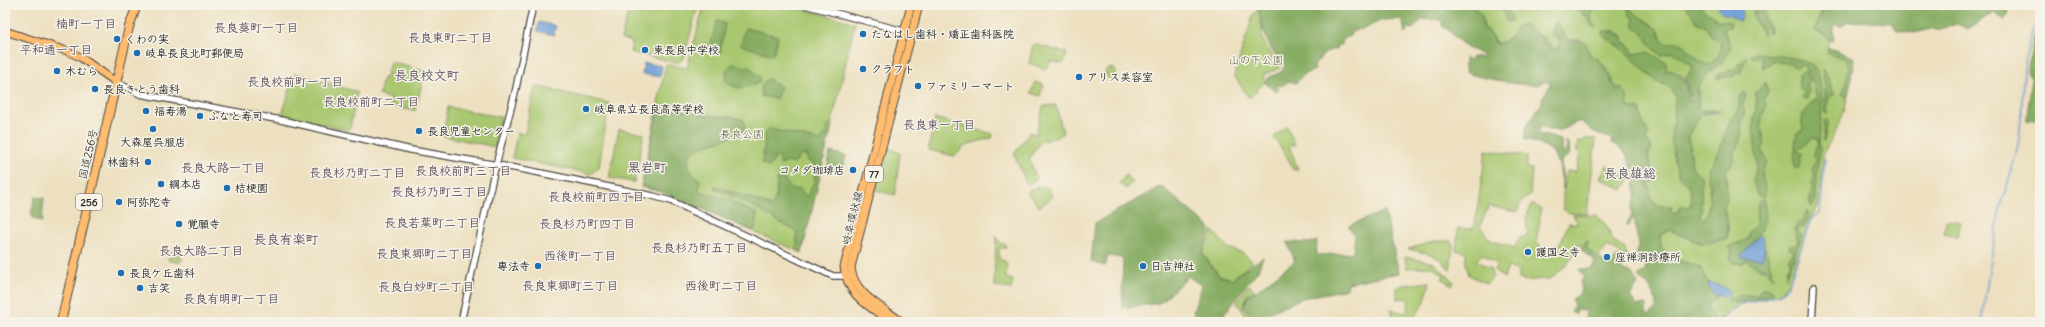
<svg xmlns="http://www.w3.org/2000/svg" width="2045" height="327" font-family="Delius,'Klee One',sans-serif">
<rect width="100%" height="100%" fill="#f7f3e8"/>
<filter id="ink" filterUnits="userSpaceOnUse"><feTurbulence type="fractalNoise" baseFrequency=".025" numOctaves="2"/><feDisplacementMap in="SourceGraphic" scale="8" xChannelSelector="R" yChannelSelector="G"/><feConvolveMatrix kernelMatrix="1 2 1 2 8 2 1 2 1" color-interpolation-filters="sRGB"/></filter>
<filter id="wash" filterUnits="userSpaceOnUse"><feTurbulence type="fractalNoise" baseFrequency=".012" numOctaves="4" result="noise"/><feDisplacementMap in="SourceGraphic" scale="16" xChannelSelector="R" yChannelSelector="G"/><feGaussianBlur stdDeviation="0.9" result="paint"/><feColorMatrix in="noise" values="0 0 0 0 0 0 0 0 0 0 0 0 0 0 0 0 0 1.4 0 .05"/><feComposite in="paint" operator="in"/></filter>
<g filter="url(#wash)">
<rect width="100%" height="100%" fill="#ede0c0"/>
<g fill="#a9c76f" stroke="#6a794d">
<polygon points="630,5 698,5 684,58 678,63 630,52 632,42 621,39"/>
<polygon points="704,5 788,5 855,23 802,253 666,193 641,187 666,64 687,68"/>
<path d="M1469,5H1825C1822,12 1814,23 1816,32L1825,35L1829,41L1827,47L1853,57L1851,81L1844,112L1839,125L1824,152L1818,207L1813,213L1789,282L1780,294L1742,303L1716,322C1711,314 1705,310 1711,301L1715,299L1700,267L1677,260L1661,248L1660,236L1669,230L1700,243H1709L1727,238C1732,229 1724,218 1724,208C1724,195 1729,184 1726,171L1732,164L1734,152L1738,147L1742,131L1741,122L1744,116L1742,105L1746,96H1740L1738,110L1729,123L1719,152L1708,169C1709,180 1713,212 1704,220L1700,216L1702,212L1700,204L1701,178L1692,167L1690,145L1688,139V135L1701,114L1719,113L1716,110H1700L1698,108L1699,91L1693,101H1689L1686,84L1681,75L1668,71L1664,73L1666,67L1642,53L1633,54L1629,45L1622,41V35L1614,31H1606L1603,36C1624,46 1638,66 1656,81C1662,86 1667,82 1673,92C1679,101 1671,112 1675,121C1670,129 1674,170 1680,178C1683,182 1682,178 1685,182C1690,187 1693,198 1691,205L1687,207L1682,206L1675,213L1670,211V207C1666,208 1657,205 1653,203L1648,183L1655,180L1656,176C1651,169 1645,156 1652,149L1650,144L1645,141L1641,111L1628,107C1627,101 1626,91 1619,88C1617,87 1614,86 1613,83C1608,72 1603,59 1590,55L1581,40H1568L1554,23L1552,34L1559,39L1560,46L1556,50L1546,44L1544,38L1532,32L1528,26L1520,25L1509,39L1497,44L1488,30L1483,27L1484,19L1477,10Z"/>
<polygon points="1259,8 1259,17 1262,25 1262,39 1280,68 1263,75 1265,82 1249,98 1234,76 1253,15"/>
<polygon points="1033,44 1067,53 1063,64 1050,61 1047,70 1029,63"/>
<polygon points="390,62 425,71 415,111 390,106 391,99 379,95 383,78 386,77"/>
<circle cx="1110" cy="73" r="5"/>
<polygon points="295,73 357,92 350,128 347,130 282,115"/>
<polygon points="1035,82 1043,84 1040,96 1031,93"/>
<polygon points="535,86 609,103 599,167 591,174 512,158 517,133 525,134"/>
<polygon points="1056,105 1063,133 1058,137 1040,142 1029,159 1037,179 1029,184 1026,183 1014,154 1030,132 1036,134 1043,106"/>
<polygon points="448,107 501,117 495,147 443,136"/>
<polygon points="935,118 993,134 992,138 976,142 964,147 955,156 928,150"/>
<polygon points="1287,126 1295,145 1289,145 1298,169 1293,170 1290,162 1274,137"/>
<polygon points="619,129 644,134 634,182 609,178"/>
<polygon points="1585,139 1596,139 1587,214 1569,213 1563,209 1563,194 1567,171 1576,172 1580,153 1576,150 1578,142"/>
<polygon points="887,148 900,153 895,195 875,190 885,150"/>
<path d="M1486,150L1527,156V168L1532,169L1530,196L1521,202L1517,212L1489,206L1480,226L1490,240L1515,248C1517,240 1519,236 1528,236L1526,218L1532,203L1542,210L1540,212V221L1536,242L1547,252H1556L1569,223L1578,224L1573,215H1595C1598,217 1603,220 1605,224C1613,236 1609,242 1625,248L1627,260L1618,252L1607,246C1604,252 1601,255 1595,259C1586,257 1583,252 1580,243L1567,265L1550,279C1541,279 1526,282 1519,279V271L1508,267L1504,278L1494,270L1497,264L1482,254L1476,261L1490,268L1493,277L1487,284L1469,275L1465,259L1467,253L1456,250L1458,228L1472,229L1475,225Z"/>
<polygon points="1607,165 1630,178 1623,190 1600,178"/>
<polygon points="1126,175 1133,182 1126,189 1119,183"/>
<polygon points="1037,186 1048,188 1053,197 1039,207 1027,192"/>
<polygon points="1946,220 1961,222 1957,237 1944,234"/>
<polygon points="1212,230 1228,248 1243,253 1253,262 1232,279 1219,275 1203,254"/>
<polygon points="996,235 1000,243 1005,244 1006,248 999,248 999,259 1005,261 1007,265 1006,278 1013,280 1011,289 996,287 994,283"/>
<polygon points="1436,241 1451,241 1453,246 1450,270 1441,260 1431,254 1408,249"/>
<polygon points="173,249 180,251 179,258 183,259 179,263 168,260"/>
<polygon points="1405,257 1434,263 1454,282 1452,285 1442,279 1444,275 1432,267 1407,268"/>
<polygon points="1430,282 1424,304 1410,322 1399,322 1391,314 1390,310 1407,313 1409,300 1404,298 1397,299 1397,288 1403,285"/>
<polygon points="1249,285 1255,290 1247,295 1243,307 1253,320 1243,322 1247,317 1236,302"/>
</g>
<g fill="#86ac62" stroke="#586c46">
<path d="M1260,5H1469C1482,16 1481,9 1483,27L1491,34L1496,44L1509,39L1518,27L1524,24C1532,28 1535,35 1544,38L1546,44H1550L1553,50H1556L1560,48L1559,39L1553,36L1552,32L1554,29V23L1557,22L1566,38C1581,46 1584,33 1590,55C1607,61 1607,77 1617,89H1624V93L1627,95L1628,107L1640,109L1643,123L1649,133L1646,141L1651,145C1652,150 1650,149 1648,154C1646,159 1655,173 1657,179L1648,183L1653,203C1660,206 1666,207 1672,206L1670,211L1677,213L1682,206L1687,207L1691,205C1693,198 1690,187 1685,182C1683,179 1680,180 1679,176C1675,163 1667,132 1675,121L1673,115C1674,109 1677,99 1673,92C1668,82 1663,86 1657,81C1638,66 1624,46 1603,36V31L1611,32L1616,31L1617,34L1623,36V43L1631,47L1633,54L1648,52L1665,62L1667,67L1665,73L1670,70C1686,75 1684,87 1689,101H1693L1699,90L1698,108L1700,110L1723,111L1701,114L1688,135V139L1690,145L1692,167L1701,176C1701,184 1702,211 1700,216L1704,220L1708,211L1711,185L1707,179L1708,169L1719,152L1729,123L1738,110L1739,98L1743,93H1745L1746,96L1742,105L1745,113L1741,122L1742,131L1738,147L1734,152L1733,161L1726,171L1727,201L1724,208L1728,222L1727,238L1704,244L1669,230L1660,236L1661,248L1677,260L1700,267L1704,277L1709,284V288L1714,294H1718C1716,299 1715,298 1711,301C1703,308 1713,316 1716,322H1585L1586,310H1577L1576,314L1571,311L1574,305L1572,299L1580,294L1581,281L1584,277L1579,269H1592L1595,260L1581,250L1587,240L1588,243L1586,246C1592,256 1601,257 1608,266H1611L1617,256L1623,261L1622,271L1632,273L1638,284L1630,296L1637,306L1643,304L1647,305L1646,313L1649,315L1656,309L1657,302L1648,284L1639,279L1638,276L1641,273L1645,272L1646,263L1636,262L1634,259C1643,248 1634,233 1635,219H1632L1628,227L1626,225L1632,215C1630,207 1634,206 1635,199C1637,191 1633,186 1635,178C1630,162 1626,149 1611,142L1612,139L1597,134L1580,121L1561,130H1549L1541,126L1536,134H1541L1561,140L1563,155L1567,149L1566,141L1569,145L1570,154C1568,157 1564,157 1562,160C1559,165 1565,180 1563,189L1559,164L1552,151L1545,146L1524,139L1527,125L1542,103V99L1550,84L1549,82C1541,81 1542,84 1535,85C1529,87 1471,76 1465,72V58L1469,60L1472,57H1483V55C1479,54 1462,44 1459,41C1453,36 1450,30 1442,26V22L1440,20L1422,19L1413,29L1408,28L1405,34L1403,22L1400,19L1382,20L1366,28L1352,31L1350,36C1345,37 1342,40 1342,45H1337L1336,49C1327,49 1319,59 1314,66L1315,70L1303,75L1296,83L1289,81L1282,86L1276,85L1279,90L1276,92L1266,84V80L1269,77L1281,72L1285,66C1268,50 1260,28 1260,5Z"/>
<path d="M1498,5H1502C1504,11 1512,13 1512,20L1508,22L1506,21L1505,15Z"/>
<polygon points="1576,5 1591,5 1592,10 1591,19 1597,28 1592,26 1588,19 1588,16 1584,16"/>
<path d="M1627,5H1631V9L1633,12L1658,29L1663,42C1670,46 1673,41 1679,43C1687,45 1695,60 1707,65C1716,62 1722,52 1720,43L1710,34L1708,29L1696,21L1691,12L1683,5H1697L1719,21L1731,22L1730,27L1725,28L1724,30L1731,46L1722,63L1709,72L1691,98L1685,78L1688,76L1693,66L1673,52L1661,55C1654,50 1646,39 1642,32C1640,30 1636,29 1634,26L1633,17L1629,15Z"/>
<path d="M1757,5H1761C1766,13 1765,22 1771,29L1770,33L1765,27Z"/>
<polygon points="1825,5 2007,5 2009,13 2004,19 1994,12 1968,29 1957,24 1941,29 1931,29 1915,33 1897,30 1891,23 1848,21 1840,26 1834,24 1834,38 1832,42 1825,35 1815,30"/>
<polygon points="1755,9 1765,35 1764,36 1755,21 1753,11"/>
<polygon points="717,21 725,24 720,53 709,50"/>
<polygon points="2040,24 2040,118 2026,122 2032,80 2027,72 2034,38"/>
<polygon points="745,28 778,36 773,55 741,45"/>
<path d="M1828,48L1854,58L1848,95L1846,97L1842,94C1846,86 1850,67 1846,59L1827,53Z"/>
<path d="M1757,53C1774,56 1797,56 1812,65C1827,75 1820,127 1819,144L1820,150L1814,204L1812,207L1810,205L1809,196L1813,188L1811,183L1815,176L1812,169L1817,159L1813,156L1818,143L1815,137L1798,149V152L1802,153L1799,168H1795L1794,163L1796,137L1797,133L1803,130L1801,117L1814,100L1817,99L1815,93V85L1812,82L1805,65H1801L1796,68L1790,63H1781L1775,60L1763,68L1762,58L1751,57V55Z"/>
<polygon points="1747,56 1740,73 1735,73 1734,76 1717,78 1718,75 1733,70"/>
<path d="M732,64L751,68L760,77V82C747,89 735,91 725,80L727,69Z"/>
<path d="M1822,69C1830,76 1829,86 1835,94L1830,96L1827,105L1828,113L1826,114L1824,112L1825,88Z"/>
<polygon points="1804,72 1806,72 1809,79 1806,85 1809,90 1806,101 1802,97 1805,92 1800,89 1798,83 1800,79 1798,76"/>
<path d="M770,79L773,84H777L781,87L776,99L761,96C761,86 761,81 770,79Z"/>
<path d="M1766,82L1768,91L1764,99L1767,105L1762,116L1761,126L1765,144L1762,150L1767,162C1766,165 1762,167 1762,171C1762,179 1766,187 1765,195L1762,197L1757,195L1753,181L1757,165L1753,125L1756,109L1755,93Z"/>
<path d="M659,108L681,111H688L702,115L732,117L744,120L745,130L735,135L692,151C686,165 688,171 700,180L699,191L724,198L757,214L754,231L665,193L642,186Z"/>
<polygon points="1826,119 1828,121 1824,141 1824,122"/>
<polygon points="829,124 832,125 802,252 797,250 797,234 793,229 787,227 751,205 714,189 715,186 772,206 776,197 777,179 785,180 791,189 800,189 807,197 814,181 815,165 808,161 806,155 800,156 794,164 788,162 780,165 780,158 777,156 769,167 762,163 766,130 771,129 821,141"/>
<polygon points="830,152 846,156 842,172 827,168"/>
<polygon points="1161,186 1208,226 1210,229 1202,254 1219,276 1232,279 1263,257 1258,270 1218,322 1205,322 1193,312 1202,286 1188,276 1165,299 1159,303 1122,308 1123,258 1108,256 1105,266 1091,262 1095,223"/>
<polygon points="35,197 44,198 42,222 32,218 33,215 31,214"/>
<path d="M1761,199H1763C1771,222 1756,240 1741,256L1762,259L1764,249L1766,248L1773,278L1767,270H1762L1747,261L1741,264L1733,263L1730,256L1732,252L1728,247L1748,239L1749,232L1756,225L1758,202Z"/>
<polygon points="1807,210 1809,216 1805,227 1798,228 1798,233 1802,235 1786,279 1788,267 1791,263 1788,259 1793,253 1793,250 1789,249 1789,245 1795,246 1798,241 1794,228 1799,222 1804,223 1804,217"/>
<polygon points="1385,211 1399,273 1348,283 1347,289 1302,298 1255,319 1244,307 1248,295 1256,291 1295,261 1287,242 1310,243 1317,241 1316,255 1353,253 1355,236 1348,226"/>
<polygon points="1762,288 1771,289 1775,293 1736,303 1727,302 1729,296 1735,298 1739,295 1758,295"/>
</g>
<g fill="#6c9cd5" stroke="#4c6480">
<polygon points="1720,5 1740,5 1743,10 1741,20 1738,21 1730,15 1721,13 1718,9"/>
<polygon points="539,22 556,26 554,35 537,31"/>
<polygon points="644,63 662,66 660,77 642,74"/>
<path d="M1760,235C1766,240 1765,253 1762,259L1742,258L1741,256Z"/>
<polygon points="1710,283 1723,287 1729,291 1729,294 1725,298 1714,294 1708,286"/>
</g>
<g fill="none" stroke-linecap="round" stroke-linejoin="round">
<g stroke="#6c9cd5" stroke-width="1.5">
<polyline points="1718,322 1739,305 1781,294 1788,286 1811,219 1820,212 1825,159"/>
<path d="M1981,322C1987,286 1992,250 1999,214C2004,191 2014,168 2018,144C2025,107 2018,49 2040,17"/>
</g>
</g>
</g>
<g filter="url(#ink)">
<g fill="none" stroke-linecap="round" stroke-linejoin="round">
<g stroke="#484641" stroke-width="8">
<g id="minor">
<polyline points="805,5 907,32"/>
<polyline points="116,82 140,94 281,120 411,150 526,170 653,196 671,201 833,276 849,276"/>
<polyline points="461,322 494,172 515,93 533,5"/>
<polyline points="1812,322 1814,287"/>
</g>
</g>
<g stroke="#484641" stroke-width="9">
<g id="major">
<polyline points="5,31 67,51 80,57 116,82"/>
<path d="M891,322C869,306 847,296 844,267L911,5"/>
<path d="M902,322C883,307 853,294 851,267L919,5"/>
</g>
</g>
<g stroke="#484641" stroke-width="10">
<polyline id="highway" points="61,322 129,27 137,5"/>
</g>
<use href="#minor" stroke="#fff" stroke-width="5.5"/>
<use href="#major" stroke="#fdbc70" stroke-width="7"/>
<use href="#highway" stroke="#fdbc70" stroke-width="8"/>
</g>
</g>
<g fill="#1f6fb2" stroke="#f7f3e8" stroke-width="1.5">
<circle cx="863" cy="34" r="4"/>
<circle cx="117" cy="39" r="4"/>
<circle cx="645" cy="50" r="4"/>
<circle cx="137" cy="53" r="4"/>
<circle cx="863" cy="69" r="4"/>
<circle cx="57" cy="71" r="4"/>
<circle cx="1079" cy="77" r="4"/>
<circle cx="918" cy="86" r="4"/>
<circle cx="95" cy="89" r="4"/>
<circle cx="586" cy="109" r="4"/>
<circle cx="146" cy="111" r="4"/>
<circle cx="200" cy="116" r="4"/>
<circle cx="153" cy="129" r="4"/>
<circle cx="419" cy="131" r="4"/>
<circle cx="148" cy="162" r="4"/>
<circle cx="853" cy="170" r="4"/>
<circle cx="161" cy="184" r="4"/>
<circle cx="227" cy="188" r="4"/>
<circle cx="119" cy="202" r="4"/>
<circle cx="179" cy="224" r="4"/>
<circle cx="1528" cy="252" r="4"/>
<circle cx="1607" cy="257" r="4"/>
<circle cx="538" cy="266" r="4"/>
<circle cx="1143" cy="266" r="4"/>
<circle cx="121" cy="273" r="4"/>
<circle cx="140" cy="288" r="4"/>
</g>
<g text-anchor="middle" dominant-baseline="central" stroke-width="3" stroke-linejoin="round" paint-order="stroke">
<g fill="#f7f3e8" stroke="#686764" stroke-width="1">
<rect x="865" y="166" width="18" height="16" rx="3"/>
<rect x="76" y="194" width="26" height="16" rx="3"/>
</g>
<g font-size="10" font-weight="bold" fill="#2b2b2b">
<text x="874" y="174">77</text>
<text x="89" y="202">256</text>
</g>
<g font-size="11" font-weight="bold" fill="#2b2b2b" stroke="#f7f3e8" text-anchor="start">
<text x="871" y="34">たなはし歯科・矯正歯科医院</text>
<text x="125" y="39">くわの実</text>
<text x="653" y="50">東長良中学校</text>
<text x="145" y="53">岐阜長良北町郵便局</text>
<text x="871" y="69">クラフト</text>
<text x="65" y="71">木むら</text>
<text x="1087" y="77">アリス美容室</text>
<text x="926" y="86">ファミリーマート</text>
<text x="103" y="89">長良きとう歯科</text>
<text x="594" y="109">岐阜県立長良高等学校</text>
<text x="154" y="111">福寿湯</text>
<text x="208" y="116">ふなと寿司</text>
<text x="427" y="131">長良児童センター</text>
<text x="153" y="142" text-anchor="middle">大森屋呉服店</text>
<text x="140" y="162" text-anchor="end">林歯科</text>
<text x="845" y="170" text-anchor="end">コメダ珈琲店</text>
<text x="169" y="184">綱本店</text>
<text x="235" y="188">桔梗園</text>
<text x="127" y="202">阿弥陀寺</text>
<text x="187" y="224">覚願寺</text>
<text x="1536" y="252">護国之寺</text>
<text x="1615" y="257">座禅洞診療所</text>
<text x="530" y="266" text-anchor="end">専法寺</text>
<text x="1151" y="266">日吉神社</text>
<text x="129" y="273">長良ケ丘歯科</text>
<text x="148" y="288">吉笑</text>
</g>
<g font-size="11" fill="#515a3f" stroke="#f7f3e8">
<text x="1256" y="60">山の下公園</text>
<text x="742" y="134">長良公園</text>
</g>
<g font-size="11" fill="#2b2b2b" stroke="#f7f3e8">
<text transform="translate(88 154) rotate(-77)">国道256号</text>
<text transform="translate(852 218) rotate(-76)">岐阜環状線</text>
</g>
<g font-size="12" font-weight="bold" fill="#615461" stroke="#f7f3e8">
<text x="86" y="23">楠町一丁目</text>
<text x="256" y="27">長良葵町一丁目</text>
<text x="450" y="37">長良東町二丁目</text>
<text x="56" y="49">平和通一丁目</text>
<text x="295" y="81">長良校前町一丁目</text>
<text x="371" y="101">長良校前町二丁目</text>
<text x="939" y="124">長良東一丁目</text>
<text x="223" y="167">長良大路一丁目</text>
<text x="463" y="170">長良校前町三丁目</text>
<text x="357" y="172">長良杉乃町二丁目</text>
<text x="439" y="191">長良杉乃町三丁目</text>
<text x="596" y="196">長良校前町四丁目</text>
<text x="432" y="222">長良若葉町二丁目</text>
<text x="587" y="223">長良杉乃町四丁目</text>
<text x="699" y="247">長良杉乃町五丁目</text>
<text x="201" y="250">長良大路二丁目</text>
<text x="424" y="253">長良東郷町二丁目</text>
<text x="580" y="255">西後町一丁目</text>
<text x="570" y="285">長良東郷町三丁目</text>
<text x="721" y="285">西後町二丁目</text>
<text x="426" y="286">長良白妙町二丁目</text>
<text x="231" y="298">長良有明町一丁目</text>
</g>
<g font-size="13" font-weight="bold" fill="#615461" stroke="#f7f3e8">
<text x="427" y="75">長良校文町</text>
<text x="647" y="167">黒岩町</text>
<text x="1630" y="173">長良雄総</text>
<text x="286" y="239">長良有楽町</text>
</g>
</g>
<rect width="2045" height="327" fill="none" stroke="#f7f3e8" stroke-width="20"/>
</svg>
